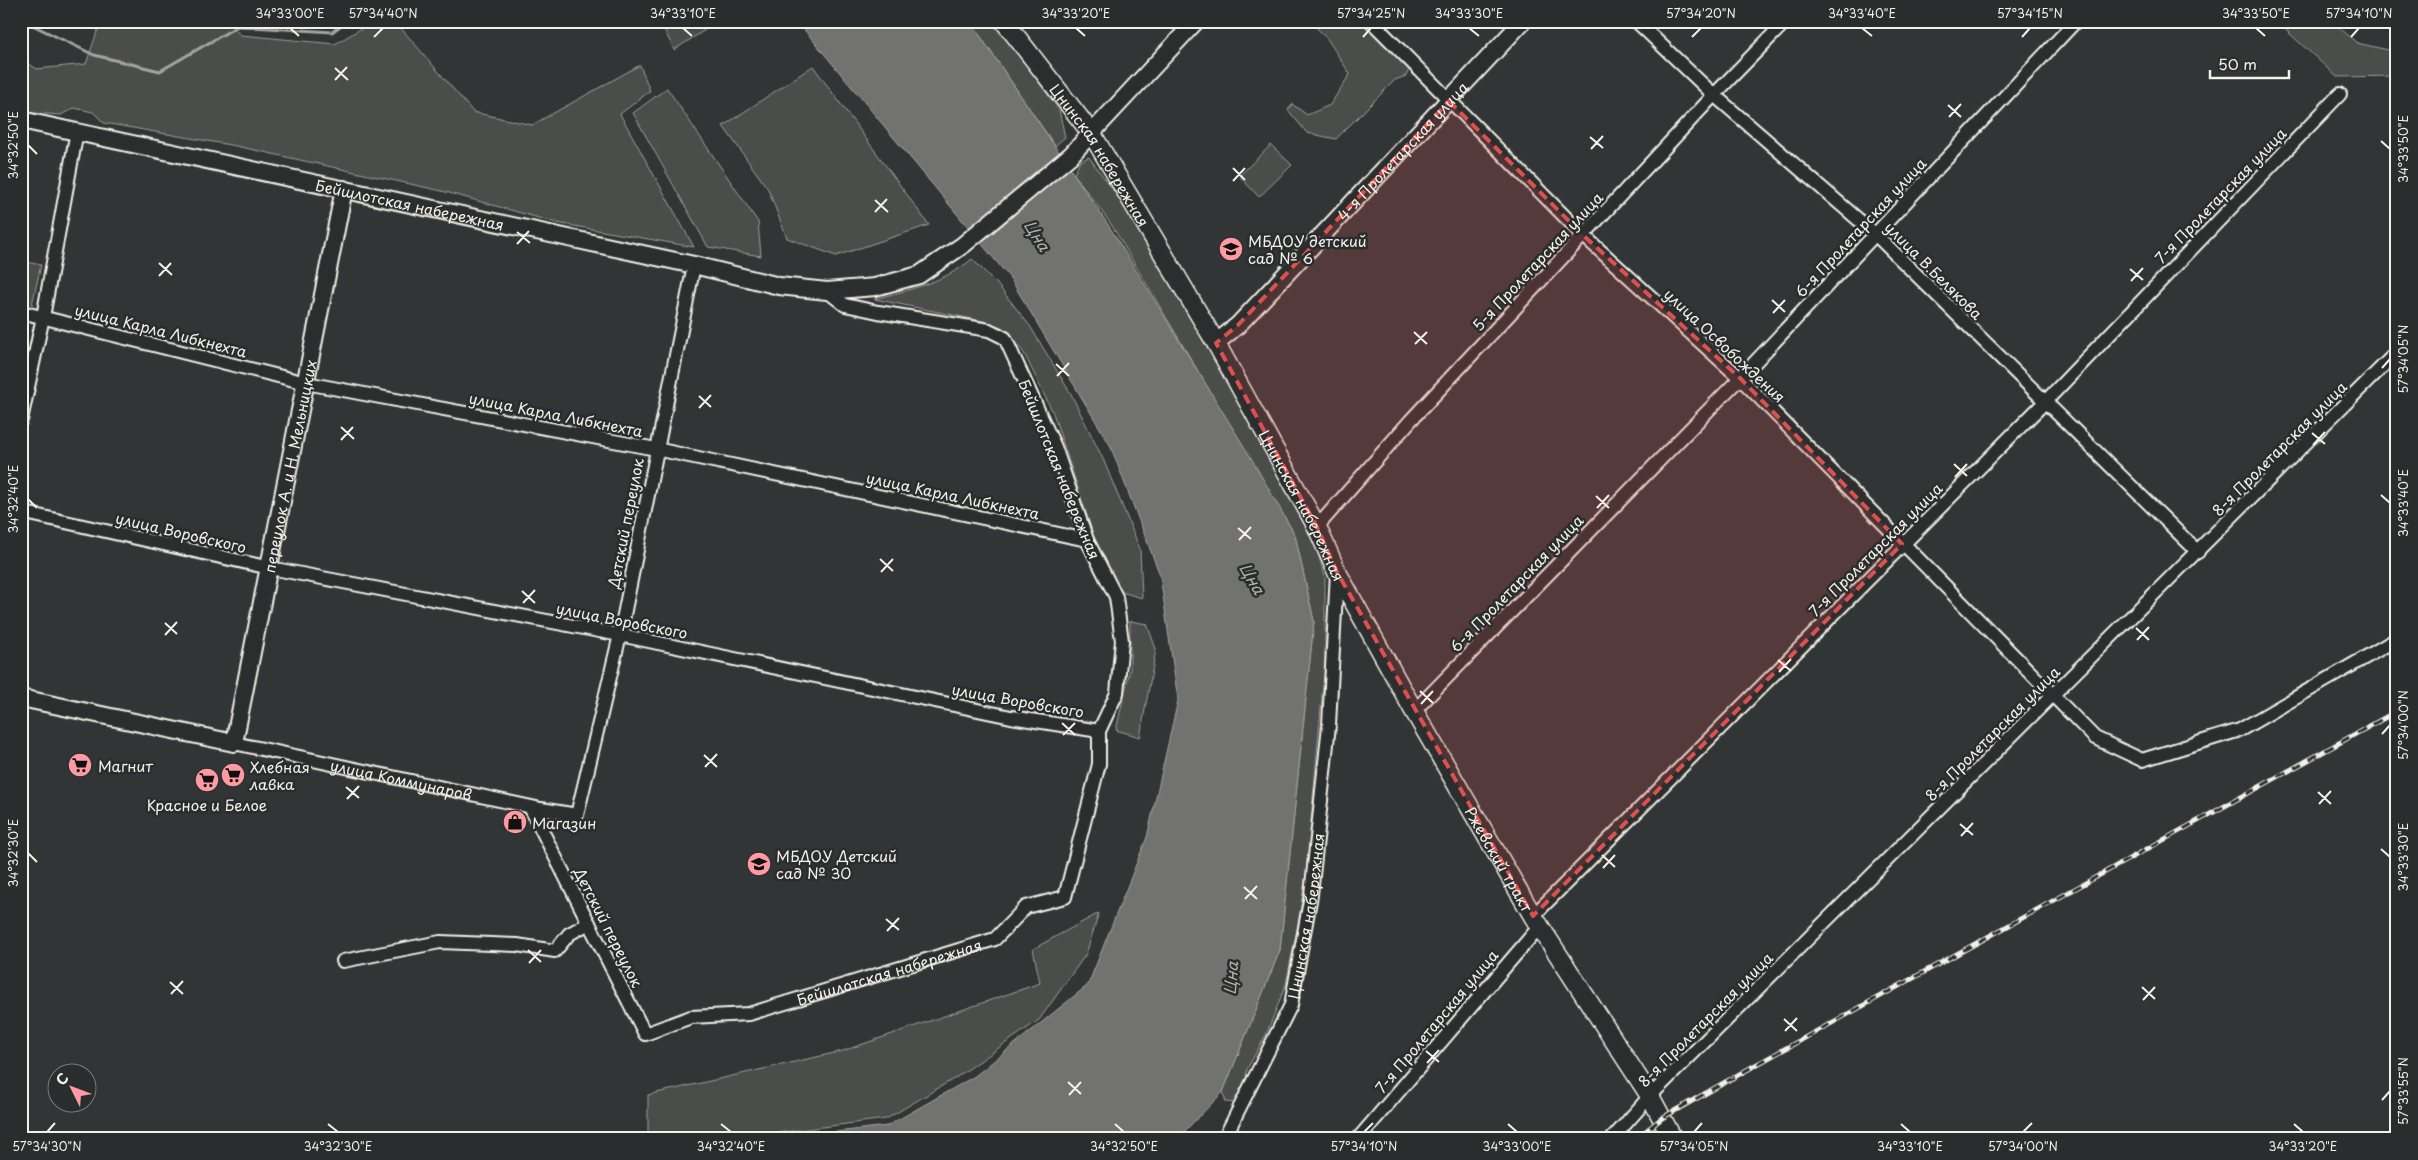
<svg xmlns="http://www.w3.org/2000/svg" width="2418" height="1160" font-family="'Playpen Sans',sans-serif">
<rect width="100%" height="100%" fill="#323535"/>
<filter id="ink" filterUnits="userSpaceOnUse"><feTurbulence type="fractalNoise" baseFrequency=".02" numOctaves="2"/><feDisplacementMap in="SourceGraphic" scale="10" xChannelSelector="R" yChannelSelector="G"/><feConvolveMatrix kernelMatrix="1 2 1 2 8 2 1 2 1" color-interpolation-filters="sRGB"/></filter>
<g filter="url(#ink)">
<g fill="#4b4d4c" stroke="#a09f9a">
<polygon points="94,21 225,21 241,35 335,44 374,21 395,21 473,112 532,125 640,65 650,91 620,114 694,247 557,223 442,191 236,146 104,123 93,112 74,108 61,115 21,112 21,59 37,69 86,64 99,26"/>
<polygon points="660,21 719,21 674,50"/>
<polygon points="970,21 994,21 1059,110 1065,137 1055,146"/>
<polygon points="1319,21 1365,21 1410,68 1406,76 1395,80 1336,139 1307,133 1288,110 1292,104 1307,115 1330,105 1350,74 1328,40 1315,26"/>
<polygon points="2276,21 2332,21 2357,43 2397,52 2397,76 2337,77"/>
<polygon points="2373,21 2397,21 2397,31"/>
<polygon points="813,66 929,225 836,256 787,238 768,189 723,126"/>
<polygon points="667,88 758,222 761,256 708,247 633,113"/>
<polygon points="1271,145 1292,165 1259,197 1239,176"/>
<polygon points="1089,157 1137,223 1221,368 1250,425 1264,445 1312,534 1325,577 1325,663 1306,877 1297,929 1286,984 1267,1033 1247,1069 1246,1078 1235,1103 1226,1102 1223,1092 1280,950 1314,621 1295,535 1111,224 1074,174 1080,161"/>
<path d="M972,259L997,284L1030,326L1071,394L1103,459L1140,549L1142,598L1118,591L1099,552L1053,413L1024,353L1002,327L983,321L874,299C908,290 945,282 972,259Z"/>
<polygon points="21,261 41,265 29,318 21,315"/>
<polygon points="1130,621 1147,624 1156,649 1140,737 1116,730 1130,670"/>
<polygon points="1099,913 1086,954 1039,1020 957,1077 886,1119 727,1139 648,1139 648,1095 843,1051 1040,983 1033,949"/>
</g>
<polygon fill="#727370" stroke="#a6a5a0" points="797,21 970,21 1109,226 1251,458 1295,535 1314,621 1280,950 1223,1092 1177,1139 777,1139 887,1126 975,1076 1088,985 1147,837 1178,700 1160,575 1110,445 1010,278"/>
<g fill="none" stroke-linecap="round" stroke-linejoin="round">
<polyline stroke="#a6a5a0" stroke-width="3" points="24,21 94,55 160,71 238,26 332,32 347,21"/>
<g stroke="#f4f1e8" stroke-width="16">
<g id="minor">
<polyline points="1371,21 1584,236 1740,378 2095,738 2142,760 2240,730 2397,639"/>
<polyline points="1636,21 1714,95 1875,234 2198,552"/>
<polyline points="21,312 306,383 656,449 1087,540"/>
<polyline points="21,420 43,317 77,131"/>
<polyline points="21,512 270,568 620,635 1011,717 1099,731"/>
<polyline points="1317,527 1411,420 1714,95 1786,21"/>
<polyline points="1414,711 1740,378 2076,21"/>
<path id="s1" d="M234,743L541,809L577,815L620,635L694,265"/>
<path id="s2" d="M530,807L645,1034L691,1017L749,1014L995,939L1026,907L1065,897L1099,764V731L1117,693L1122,641L1116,597L1087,540L1055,447L1005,338L989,330L878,312L845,305L827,291"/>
<polyline points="1533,916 2044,403 2340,94"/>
<polyline points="343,961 440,942 517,945 555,951 569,934 589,923"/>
<path id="s3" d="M1224,1139L1291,1005L1311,895L1329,725L1337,572"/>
<polyline points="1358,1139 1540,926"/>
<polyline points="1612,1139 1650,1096 2397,352"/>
</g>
</g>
<g stroke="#f4f1e8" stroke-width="20">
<g id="tertiary">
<path id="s4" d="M21,120L694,265L779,286L827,291L875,287L919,275L963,245L1071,155L1196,21"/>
<path id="s5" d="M1216,343L1238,325L1523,21"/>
<path id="s6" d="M21,698L234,743L344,189"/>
</g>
</g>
<g stroke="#f4f1e8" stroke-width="21">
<g id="secondary">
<path id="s7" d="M1004,21L1092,134L1216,343L1317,527L1337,572L1414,711L1533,916L1650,1096L1673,1139"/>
</g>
</g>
<use href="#minor" stroke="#2a2d2e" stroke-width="12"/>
<use href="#tertiary" stroke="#2a2d2e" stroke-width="16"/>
<use href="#secondary" stroke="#2a2d2e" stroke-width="18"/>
<g stroke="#f4f1e8" stroke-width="5">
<polyline id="rail" points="1636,1139 1662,1118 1752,1067 2397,711"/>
</g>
<use href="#rail" stroke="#2a2d2e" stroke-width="3" stroke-dasharray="9" stroke-linecap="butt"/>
</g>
</g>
<path fill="#dc504e" fill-opacity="0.2" stroke="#dc504e" stroke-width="4" stroke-dasharray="10 6" stroke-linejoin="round" d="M1449,101L1584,236L1740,378L1902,544L1533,916L1337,572L1317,527L1216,343L1238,325Z"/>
<path fill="none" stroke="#f4f1e8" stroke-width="2" d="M290,28L299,36M683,28L692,36M1076,28L1085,36M1469,28L1479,36M1862,28L1872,36M2256,28L2265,36M374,37L383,28M1363,37L1371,28M1692,37L1701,28M2022,37L2030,28M2351,37L2359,28M335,68L348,80M335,80L347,67M1948,105L1961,117M1949,117L1961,104M1590,137L1603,148M2381,141L2390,149M28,145L37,154M1591,149L1603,136M1233,168L1245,180M1233,181L1245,168M875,200L888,212M875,212L887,199M517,232L530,243M517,244L529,231M159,263L172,275M2130,269L2143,280M159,276L171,263M2131,281L2143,268M1772,300L1785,312M1773,313L1785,300M1414,332L1427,344M1415,344L1427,332M1056,364L1069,376M2382,368L2390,359M1057,376L1069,363M699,396L711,407M699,408L711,395M341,427L354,439M2312,433L2325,444M341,440L353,427M2313,445L2325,432M1954,464L1967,476M1955,477L1967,464M2381,495L2390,503M1596,496L1609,508M28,499L37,508M1597,508L1609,495M1238,528L1251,539M1239,540L1251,527M880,559L893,571M881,572L893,559M522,591L535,603M523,603L535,590M165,623L177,634M2136,628L2149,640M165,635L177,622M2137,640L2149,627M1778,660L1791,671M1779,672L1791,659M1420,691L1433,703M1421,704L1433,691M1062,723L1075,735M2382,734L2390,725M1063,735L1075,723M704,755L717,767M705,767L717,754M346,787L359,798M2318,792L2331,804M347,799L359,786M2319,804L2331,791M1960,824L1973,835M1961,836L1973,823M2381,849L2390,857M28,853L37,862M1602,855L1615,867M1603,868L1615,855M1244,887L1257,899M1245,899L1257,886M886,919L899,930M887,931L899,918M528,950L541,962M529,963L541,950M170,982L183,994M2142,987L2155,999M171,994L183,981M2143,1000L2155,987M1784,1019L1797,1031M1785,1031L1797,1018M1426,1051L1439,1062M1427,1063L1439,1050M1068,1082L1081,1094M1069,1095L1081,1082M2382,1100L2390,1091M328,1124L338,1132M721,1124L731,1132M1115,1124L1124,1132M1508,1124L1517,1132M1901,1124L1910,1132M2294,1124L2303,1132M47,1132L55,1123M1364,1132L1373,1123M1694,1132L1702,1123M2023,1132L2032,1123"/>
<defs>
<g id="school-disc" transform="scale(1.25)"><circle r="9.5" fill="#ff9aa2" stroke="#2a2d2e"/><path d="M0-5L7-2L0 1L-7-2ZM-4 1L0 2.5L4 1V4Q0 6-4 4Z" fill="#111"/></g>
<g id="supermarket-disc" transform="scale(1.25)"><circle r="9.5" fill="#ff9aa2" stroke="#2a2d2e"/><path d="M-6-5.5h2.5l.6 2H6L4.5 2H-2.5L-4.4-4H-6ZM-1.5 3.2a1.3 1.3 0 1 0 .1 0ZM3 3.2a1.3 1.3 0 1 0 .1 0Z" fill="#111"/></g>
<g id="shop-disc" transform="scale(1.25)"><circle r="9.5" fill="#ff9aa2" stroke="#2a2d2e"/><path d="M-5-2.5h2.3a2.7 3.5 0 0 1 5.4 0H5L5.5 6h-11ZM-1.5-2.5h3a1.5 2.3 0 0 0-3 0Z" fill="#111"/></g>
</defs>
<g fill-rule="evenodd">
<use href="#school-disc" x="1231" y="249"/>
<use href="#supermarket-disc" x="80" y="765"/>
<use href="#supermarket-disc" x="233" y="775"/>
<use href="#supermarket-disc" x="207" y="780"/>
<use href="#shop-disc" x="515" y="822"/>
<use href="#school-disc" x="759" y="864"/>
</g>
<g text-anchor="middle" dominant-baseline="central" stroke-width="5" stroke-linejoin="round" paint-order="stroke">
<g font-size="15" fill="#f4f1e8" stroke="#2a2d2e">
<text stroke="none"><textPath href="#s5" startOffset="268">4-я Пролетарская улица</textPath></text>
<text stroke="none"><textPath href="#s7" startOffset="165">Цнинская набережная</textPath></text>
<text transform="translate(2220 195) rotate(-46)">7-я Пролетарская улица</text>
<text stroke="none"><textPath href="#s4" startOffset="398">Бейшлотская набережная</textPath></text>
<text transform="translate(1860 227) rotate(-47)">6-я Пролетарская улица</text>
<text transform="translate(1537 261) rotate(-47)">5-я Пролетарская улица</text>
<text transform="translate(1934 270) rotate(45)">улица В.Белякова</text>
<text transform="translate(161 330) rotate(14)">улица Карла Либкнехта</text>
<text transform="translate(1725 345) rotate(43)">улица Освобождения</text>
<text transform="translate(556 414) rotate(11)">улица Карла Либкнехта</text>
<text transform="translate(2279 448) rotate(-45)">8-я Пролетарская улица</text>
<text stroke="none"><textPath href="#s6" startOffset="500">переулок А. и Н. Мельницких</textPath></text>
<text transform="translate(1060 469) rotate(68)">Бейшлотская набережная</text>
<text transform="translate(953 495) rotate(12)">улица Карла Либкнехта</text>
<text stroke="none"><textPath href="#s7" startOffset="570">Цнинская набережная</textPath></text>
<text transform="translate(625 523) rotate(-79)">Детский переулок</text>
<text transform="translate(181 532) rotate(13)">улица Воровского</text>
<text transform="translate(1875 549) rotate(-45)">7-я Пролетарская улица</text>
<text transform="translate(1516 583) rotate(-46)">6-я Пролетарская улица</text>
<text transform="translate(622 620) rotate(11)">улица Воровского</text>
<text transform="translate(1018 700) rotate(10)">улица Воровского</text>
<text transform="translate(1992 733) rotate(-45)">8-я Пролетарская улица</text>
<text stroke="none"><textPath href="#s1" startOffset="171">улица Коммунаров</textPath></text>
<text stroke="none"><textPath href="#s7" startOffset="975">Ржевский тракт</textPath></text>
<text stroke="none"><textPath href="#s3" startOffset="240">Цнинская набережная</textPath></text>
<text transform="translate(609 927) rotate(63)">Детский переулок</text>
<text stroke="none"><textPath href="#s2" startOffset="508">Бейшлотская набережная</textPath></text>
<text transform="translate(1705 1019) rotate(-45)">8-я Пролетарская улица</text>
<text transform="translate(1436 1021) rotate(-50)">7-я Пролетарская улица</text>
</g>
<g font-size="15" fill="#f4f1e8" stroke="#2a2d2e" text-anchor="start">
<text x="1248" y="240">МБДОУ детский<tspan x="1248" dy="17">сад № 6</tspan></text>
<text x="98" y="765">Магнит</text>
<text x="250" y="766">Хлебная<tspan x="250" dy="17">лавка</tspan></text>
<text x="207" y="804" text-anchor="middle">Красное и Белое</text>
<text x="532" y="822">Магазин</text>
<text x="776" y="855">МБДОУ Детский<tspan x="776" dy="17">сад № 30</tspan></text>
</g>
<g font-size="16" font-style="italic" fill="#b3b2ac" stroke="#2a2d2e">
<text transform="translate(1038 235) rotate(58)">Цна</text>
<text transform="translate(1253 578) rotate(60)">Цна</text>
<text transform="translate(1230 978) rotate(-85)">Цна</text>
</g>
</g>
<rect width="2418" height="1160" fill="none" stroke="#2a2d2e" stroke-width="55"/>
<g transform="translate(72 1088) rotate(312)"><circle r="24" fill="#2a2d2e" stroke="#7b7b78"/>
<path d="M0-4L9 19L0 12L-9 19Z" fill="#ff9aa2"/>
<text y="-8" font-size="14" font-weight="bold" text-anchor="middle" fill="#f4f1e8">С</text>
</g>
<path d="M2210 70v8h79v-8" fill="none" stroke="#f4f1e8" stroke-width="2.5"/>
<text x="2218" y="70" font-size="15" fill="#f4f1e8" stroke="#2a2d2e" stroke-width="4" paint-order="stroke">50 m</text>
<rect x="28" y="28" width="2362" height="1104" fill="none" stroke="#f4f1e8" stroke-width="2"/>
<g font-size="12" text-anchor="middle" fill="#f4f1e8">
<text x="290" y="18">34°33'00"E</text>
<text x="383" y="18">57°34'40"N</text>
<text x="683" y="18">34°33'10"E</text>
<text x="1076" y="18">34°33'20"E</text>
<text x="1371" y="18">57°34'25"N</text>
<text x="1469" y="18">34°33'30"E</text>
<text x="1701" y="18">57°34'20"N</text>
<text x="1862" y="18">34°33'40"E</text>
<text x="2030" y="18">57°34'15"N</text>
<text x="2256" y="18">34°33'50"E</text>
<text x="2359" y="18">57°34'10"N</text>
<text transform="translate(14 145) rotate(-90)" y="4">34°32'50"E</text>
<text transform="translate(2404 149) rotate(-90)" y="4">34°33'50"E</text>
<text transform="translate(2404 359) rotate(-90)" y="4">57°34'05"N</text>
<text transform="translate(14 499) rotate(-90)" y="4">34°32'40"E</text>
<text transform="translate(2404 503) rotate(-90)" y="4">34°33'40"E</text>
<text transform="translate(2404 725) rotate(-90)" y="4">57°34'00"N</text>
<text transform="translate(14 853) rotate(-90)" y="4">34°32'30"E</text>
<text transform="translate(2404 857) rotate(-90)" y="4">34°33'30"E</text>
<text transform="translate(2404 1091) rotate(-90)" y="4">57°33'55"N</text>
<text x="47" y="1151">57°34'30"N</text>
<text x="338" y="1151">34°32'30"E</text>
<text x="731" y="1151">34°32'40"E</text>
<text x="1124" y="1151">34°32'50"E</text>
<text x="1364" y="1151">57°34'10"N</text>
<text x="1517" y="1151">34°33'00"E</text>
<text x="1694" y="1151">57°34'05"N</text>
<text x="1910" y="1151">34°33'10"E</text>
<text x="2023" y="1151">57°34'00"N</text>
<text x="2303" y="1151">34°33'20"E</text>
</g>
</svg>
